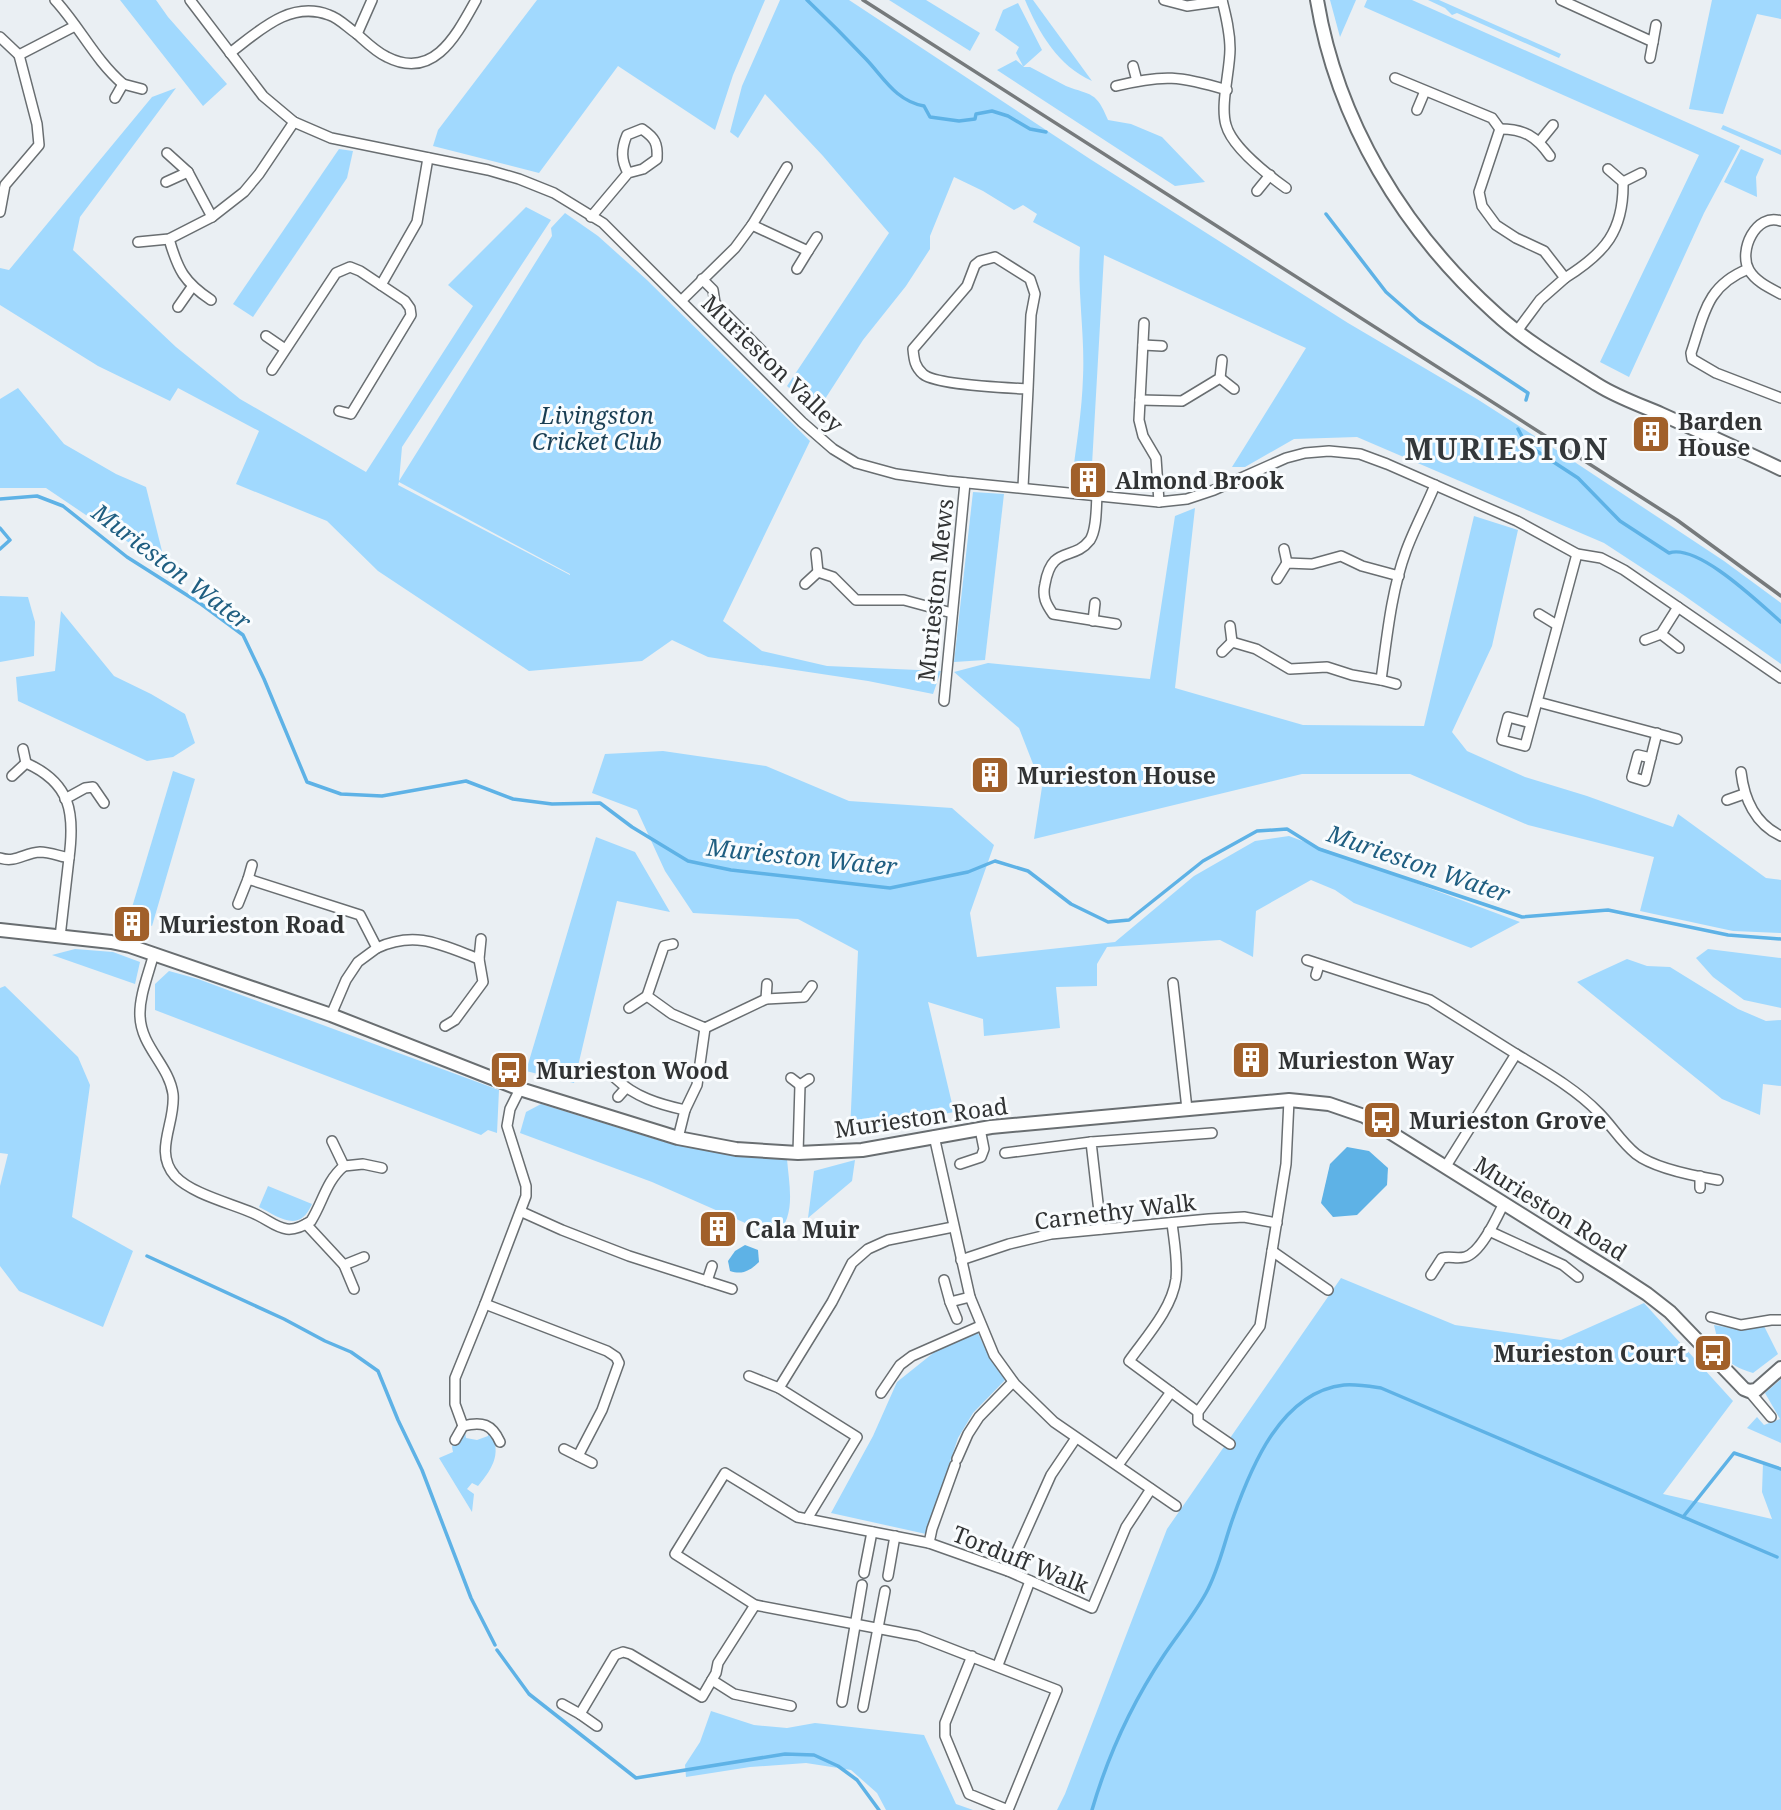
<svg xmlns="http://www.w3.org/2000/svg" width="1781" height="1810" font-family="'Noto Serif',serif">
<rect width="100%" height="100%" fill="#eaeff3"/>
<g fill="#a1d9fe" fill-rule="evenodd">
<polygon points="120,0 156,0 168,17 227,84 203,106"/>
<polygon points="537,0 765,0 733,75 715,130 618,66 539,173 433,146 438,130"/>
<path d="M780,0H849L1090,159L1348,323L1477,399L1558,451L1724,561L1781,603V664L1682,594L1604,543L1357,437L1294,439L1245,467H1232L1306,348L1104,255L1091,482L1072,480C1076,446 1082,412 1083,377C1085,334 1077,291 1080,247L1033,222L1037,214L1023,205L1014,210L983,191L954,177L930,236V249L906,286L863,340L816,413L787,386L889,233L823,156L765,94L738,138L730,132L742,86Z"/>
<polygon points="889,0 926,0 980,33 970,51"/>
<path d="M1025,0H1033L1092,81C1058,66 1039,33 1025,0Z"/>
<polygon points="1330,0 1356,0 1340,37"/>
<polygon points="1367,0 1412,0 1740,146 1704,213 1629,377 1600,362 1699,155 1364,7"/>
<polygon points="1428,0 1439,0 1561,54 1559,58 1457,13 1452,15 1445,8"/>
<polygon points="1712,0 1781,0 1781,19 1757,14 1723,114 1689,109"/>
<path d="M1018,3L1042,50L1023,67H1030C1042,73 1054,80 1066,86C1092,96 1096,91 1108,120L1131,124L1162,137L1205,182L1175,186L997,70L1016,60L1023,66L1016,53L1019,47L995,30L1003,10Z"/>
<path d="M176,88L80,217L73,250L176,347L240,399L366,472L473,306L448,285L526,207L551,220L402,447L399,481L552,236L551,228L565,213L598,236L647,280L810,441L723,621L762,651L827,666L941,671L933,694L868,681L708,657L672,640L642,661L529,671L378,571L327,521L236,484L259,431L178,388L170,401L98,366L0,305V268L9,270L152,97ZM399,482L570,574V575L398,485Z"/>
<polygon points="1723,125 1781,150 1781,155 1721,129"/>
<polygon points="339,149 353,151 347,178 253,317 233,304"/>
<polygon points="1741,149 1764,159 1756,177 1757,197 1724,182"/>
<polygon points="18,388 64,444 116,474 146,487 165,563 114,534 46,488 0,488 0,399"/>
<polygon points="973,492 1004,494 985,660 954,662"/>
<polygon points="1195,508 1175,688 1303,725 1424,726 1474,516 1518,530 1492,646 1452,732 1467,751 1525,777 1587,796 1673,827 1678,814 1766,878 1781,880 1781,933 1733,931 1640,911 1654,857 1528,825 1410,774 1302,774 1034,839 1042,787 1019,728 954,672 988,663 1150,679 1175,516"/>
<polygon points="0,596 28,597 35,622 34,656 0,662"/>
<polygon points="61,611 114,676 151,694 185,714 195,743 173,757 147,761 18,701 16,677 55,671"/>
<polygon points="663,751 766,766 849,801 952,808 994,845 970,913 977,957 1115,942 1194,876 1255,841 1289,836 1520,922 1471,948 1354,903 1335,890 1311,880 1256,911 1253,957 1220,940 1107,947 1097,964 1097,986 1056,987 1060,1028 984,1036 983,1019 928,1002 954,1112 850,1132 858,951 798,919 693,913 665,871 637,810 592,793 605,754"/>
<polygon points="173,771 195,779 152,926 130,914"/>
<polygon points="596,837 635,852 670,912 617,901 574,1083 526,1071"/>
<polygon points="75,949 113,952 140,962 135,984 52,955"/>
<polygon points="1708,949 1781,958 1781,1008 1744,1000 1713,977 1696,958"/>
<polygon points="1627,959 1647,966 1670,967 1738,1009 1766,1021 1781,1020 1781,1086 1763,1084 1760,1115 1722,1099 1577,982"/>
<polygon points="169,971 198,979 499,1090 497,1133 488,1130 481,1135 155,1010 155,984"/>
<polygon points="5,986 78,1057 90,1085 72,1217 133,1251 103,1327 19,1291 0,1266 0,1186 8,1154 0,1153 0,988"/>
<path d="M541,1104L668,1143L735,1156L787,1159C789,1185 797,1217 775,1236L652,1182L520,1133L526,1112Z"/>
<polygon points="855,1160 852,1181 808,1218 814,1171"/>
<path d="M268,1186L312,1204C299,1234 279,1217 259,1207Z"/>
<polygon points="1341,1278 1455,1325 1561,1340 1644,1303 1733,1401 1663,1494 1772,1519 1762,1492 1763,1463 1781,1469 1781,1810 1057,1810 1065,1794 1167,1529"/>
<path d="M1714,1325L1742,1330L1764,1326L1778,1354L1753,1373C1723,1364 1721,1354 1714,1325Z"/>
<polygon points="977,1331 986,1350 1006,1379 973,1413 958,1438 926,1534 831,1513 873,1436 897,1382 937,1350"/>
<polygon points="1781,1379 1781,1443 1747,1428 1757,1417 1764,1425 1780,1419 1765,1393"/>
<path d="M488,1428C503,1451 494,1467 478,1486L472,1483L467,1489L474,1494L472,1512L439,1458L453,1452L452,1447L454,1442L459,1443L465,1431L466,1438L477,1440L488,1436Z"/>
<polygon points="711,1711 754,1725 787,1728 815,1723 924,1735 956,1804 973,1810 886,1810 877,1793 851,1770 806,1763 750,1767 686,1777 685,1765 700,1742"/>
</g>
<g fill="#5eb2e6">
<polygon points="1347,1147 1369,1151 1388,1168 1387,1185 1357,1215 1333,1217 1321,1203 1330,1164"/>
<path d="M745,1245L758,1250L759,1262C750,1271 742,1275 730,1271L728,1261L735,1251Z"/>
</g>
<g fill="none" stroke-linecap="round" stroke-linejoin="round">
<g stroke="#5eb2e6" stroke-width="3.5">
<path d="M807,0C827,19 847,39 866,59C884,78 896,101 924,106L930,117L959,121L975,119L976,114L992,111L1008,116L1030,129L1046,132"/>
<polyline points="1326,214 1386,292 1419,321 1528,393 1526,400"/>
<path d="M1518,429L1526,444L1578,478L1620,521L1669,553C1698,543 1759,603 1781,622"/>
<polyline points="0,499 37,496 63,506 127,557 201,604 243,635 264,679 307,782 341,794 382,796 466,781 513,799 552,804 600,803 632,827 688,861 731,870 890,888 968,872 995,861 1028,871 1071,904 1108,922 1129,920 1203,861 1257,831 1287,829 1319,849 1522,917 1608,910 1728,935 1781,939"/>
<polyline points="0,528 10,540 0,549"/>
<polyline points="147,1256 284,1319 325,1341 351,1352 378,1371 398,1420 422,1470 471,1598 495,1645"/>
<polyline points="1683,1517 1734,1453 1781,1469"/>
<polyline points="497,1650 529,1694 636,1778 785,1754 814,1755 838,1766 857,1780 879,1810"/>
<path d="M1092,1810C1108,1755 1132,1703 1164,1655C1178,1634 1194,1615 1206,1593C1219,1569 1224,1543 1233,1518C1251,1467 1281,1392 1344,1385C1357,1384 1368,1386 1381,1388L1777,1557"/>
</g>
<g stroke="#696e71" stroke-width="12">
<g id="street">
<path d="M55,0C80,27 95,60 123,84"/>
<polyline points="190,0 263,96 294,122 331,138 488,170 519,179 554,193 603,223 802,422 833,449 856,463 896,474 947,481 1159,502 1187,499 1214,490 1286,458 1305,453 1329,451 1360,454 1387,464 1517,521 1577,554 1601,558 1624,570 1781,678"/>
<polyline points="1164,0 1187,6 1222,1"/>
<path d="M1222,0C1226,16 1230,32 1230,49C1230,71 1220,105 1226,125C1232,147 1268,175 1286,188"/>
<polyline points="1561,0 1653,42 1656,25"/>
<path d="M357,34C366,42 376,52 387,57C434,81 457,34 476,0"/>
<polyline points="0,37 19,55 75,26"/>
<path d="M230,53C259,31 290,0 329,15C339,18 348,28 357,34L372,0"/>
<polyline points="1650,58 1653,42"/>
<polyline points="1133,66 1137,81"/>
<polyline points="1395,78 1492,118 1500,129 1479,192 1482,206 1496,225 1516,238 1544,251 1565,278 1540,300 1517,331"/>
<path d="M1116,86C1164,74 1180,76 1227,90"/>
<polyline points="115,98 123,84 142,89"/>
<polyline points="1417,110 1425,91"/>
<path d="M1500,129C1524,129 1536,136 1550,156"/>
<polyline points="1540,141 1553,125"/>
<polyline points="167,153 188,172 212,217"/>
<polyline points="166,182 188,172"/>
<polyline points="1623,182 1641,173"/>
<polyline points="1257,191 1270,175"/>
<polyline points="0,212 5,185 39,145 37,124 19,55"/>
<path d="M591,217L628,173C621,160 621,149 627,135L642,129C655,138 658,143 657,159L643,169L628,173"/>
<path d="M1781,221C1756,212 1738,251 1749,270C1756,282 1770,288 1781,294"/>
<polyline points="752,225 808,251 797,269"/>
<path d="M169,239C178,270 184,282 211,300"/>
<polyline points="138,242 169,239 212,217 244,192 259,174 294,122"/>
<polyline points="808,251 817,237"/>
<path d="M1748,269C1706,286 1704,315 1691,353L1692,359L1716,373L1781,398"/>
<path d="M1565,278C1605,253 1624,231 1623,182L1608,169"/>
<polyline points="702,279 713,290 715,303 763,352"/>
<polyline points="381,285 417,222 428,158"/>
<polyline points="682,300 735,248 752,225 787,167"/>
<polyline points="178,307 192,287"/>
<polyline points="1144,323 1139,420 1143,436 1156,458 1159,502"/>
<polyline points="266,336 285,349"/>
<polyline points="1143,345 1162,346"/>
<polyline points="272,370 336,273 350,267 360,271 405,301 410,308 411,315 351,414 339,411"/>
<polyline points="1220,378 1234,389"/>
<polyline points="1140,400 1182,401 1220,378 1222,360"/>
<path d="M1023,487L1028,389C1009,388 935,385 923,374C915,367 914,360 913,349L967,286L975,265L980,261L995,257L1030,279L1035,294L1031,315L1028,389"/>
<path d="M1097,496C1096,508 1097,529 1090,540C1073,562 1052,544 1045,584C1042,597 1046,604 1053,614L1116,624"/>
<polyline points="1284,549 1287,563"/>
<polyline points="816,553 818,572"/>
<polyline points="1277,579 1287,563 1312,564 1341,556 1362,566 1399,576"/>
<polyline points="805,584 818,572 833,577 856,600 904,600 952,613"/>
<polyline points="1678,607 1661,634 1679,648"/>
<polyline points="1539,614 1557,625"/>
<polyline points="1093,621 1095,603"/>
<polyline points="1230,626 1232,642"/>
<polyline points="1645,640 1661,634"/>
<path d="M1222,652L1232,642L1256,649L1290,669L1327,667L1352,675L1381,680C1387,637 1391,592 1406,551C1414,529 1426,507 1435,485"/>
<polyline points="1381,680 1396,684"/>
<polyline points="944,701 965,483"/>
<polyline points="1538,702 1677,739"/>
<polyline points="1531,723 1508,717 1502,740 1525,746 1577,554"/>
<polyline points="23,749 26,763"/>
<polyline points="1651,758 1638,755 1632,777 1645,781 1657,733"/>
<path d="M1741,772C1744,798 1755,824 1781,836"/>
<path d="M12,776L26,763C71,783 75,813 69,858"/>
<polyline points="65,799 85,788 93,787 104,803"/>
<polyline points="1727,800 1744,794"/>
<path d="M0,858C16,863 24,853 40,852C49,852 59,856 69,858L60,937"/>
<polyline points="248,879 252,865"/>
<polyline points="238,904 248,879 360,915 377,948 358,962 346,980 331,1015"/>
<path d="M377,948C416,930 442,945 479,959L481,939"/>
<path d="M154,953C149,973 139,996 140,1016C141,1047 169,1065 173,1094C176,1123 153,1151 175,1176C192,1194 230,1203 253,1213C276,1223 284,1239 311,1221C323,1202 326,1181 344,1166L332,1141"/>
<polyline points="1307,960 1430,1000 1516,1054 1446,1166"/>
<polyline points="1316,975 1319,965"/>
<polyline points="1173,983 1187,1109"/>
<polyline points="647,996 664,946 673,944"/>
<polyline points="766,999 767,984"/>
<polyline points="629,1008 647,996 672,1014 705,1028 766,999 804,997 812,986"/>
<polyline points="445,1026 455,1020 483,982 479,959"/>
<path d="M1516,1054C1544,1071 1576,1089 1599,1113C1612,1126 1621,1142 1636,1154C1654,1168 1694,1176 1718,1180"/>
<path d="M615,1078C635,1097 658,1104 685,1110L678,1138"/>
<polyline points="791,1078 800,1085"/>
<polyline points="520,1089 510,1109 507,1126 526,1186 526,1196 485,1304 607,1351 616,1357 619,1363 602,1410 578,1456 564,1449"/>
<polyline points="618,1097 626,1088"/>
<polyline points="685,1110 697,1085 705,1028"/>
<polyline points="934,1136 970,1297 994,1355 1015,1384 1054,1422 1176,1506"/>
<polyline points="798,1153 800,1085 809,1079"/>
<polyline points="1005,1153 1091,1142"/>
<polyline points="960,1164 981,1157 984,1149 980,1129"/>
<polyline points="344,1166 363,1164 382,1168"/>
<polyline points="1700,1188 1700,1176"/>
<polyline points="522,1212 562,1230 629,1256 707,1281 712,1266"/>
<path d="M1172,1223C1174,1241 1178,1260 1176,1279C1172,1309 1146,1337 1129,1361L1198,1412"/>
<polyline points="306,1224 344,1265 364,1257"/>
<polyline points="1101,1229 1091,1142 1212,1133"/>
<polyline points="1489,1231 1563,1265 1578,1277"/>
<polyline points="1272,1251 1328,1290"/>
<polyline points="961,1260 1009,1244 1051,1234 1209,1219 1244,1217 1277,1223"/>
<polyline points="344,1265 354,1289"/>
<path d="M1431,1275L1442,1258C1450,1256 1457,1259 1465,1257C1481,1253 1497,1217 1504,1203"/>
<polyline points="944,1280 950,1302"/>
<polyline points="707,1281 732,1289"/>
<path d="M485,1304L455,1378V1404L463,1426C482,1421 492,1424 500,1442"/>
<polyline points="1711,1317 1741,1325 1771,1320 1781,1320"/>
<polyline points="957,1319 950,1302 970,1297"/>
<polyline points="749,1376 779,1388"/>
<polyline points="1749,1391 1771,1417"/>
<polyline points="881,1393 900,1365 912,1356 980,1326"/>
<polyline points="455,1440 463,1426"/>
<polyline points="1230,1444 1198,1422 1198,1412 1260,1326 1286,1164 1289,1100"/>
<polyline points="578,1456 592,1463"/>
<polyline points="957,1459 968,1434 979,1417 1013,1382"/>
<polyline points="1118,1465 1171,1392"/>
<polyline points="807,1519 857,1437 779,1388 832,1302 852,1263 868,1249 888,1240 953,1227"/>
<polyline points="929,1543 932,1529 955,1465"/>
<polyline points="1008,1571 1051,1475 1076,1438"/>
<polyline points="864,1573 872,1532"/>
<polyline points="888,1576 895,1536"/>
<polyline points="972,1656 945,1723 945,1736 969,1794 1008,1810 1057,1690 918,1636 755,1605 675,1554 725,1473 797,1517 929,1543 1008,1571 1092,1608 1126,1527 1151,1489"/>
<polyline points="998,1665 1030,1581"/>
<polyline points="712,1680 734,1694 791,1706"/>
<polyline points="842,1702 862,1585"/>
<polyline points="562,1704 580,1714"/>
<polyline points="863,1707 885,1591"/>
<polyline points="597,1726 580,1714 615,1655 623,1652 630,1654 702,1697 716,1673 718,1663 755,1605"/>
</g>
</g>
<g stroke="#696e71" stroke-width="16">
<g id="secondary">
<path d="M1317,0C1337,121 1403,230 1494,312C1524,340 1563,363 1598,385C1617,397 1640,405 1661,414C1701,432 1741,450 1781,469"/>
<polyline points="0,930 111,942 130,946 331,1015 520,1089 678,1138 736,1149 798,1153 862,1150 991,1127 1289,1100 1329,1104 1364,1116 1615,1273 1647,1294 1670,1312 1744,1389 1749,1391 1756,1390 1781,1368"/>
</g>
</g>
<use href="#street" stroke="#fff" stroke-width="9"/>
<use href="#secondary" stroke="#fff" stroke-width="12"/>
<polyline stroke="#767a7c" stroke-width="3.5" points="863,0 1677,520 1781,596"/>
</g>
<defs>
<g id="building-square" transform="scale(2.0125)"><rect x="-9" y="-9" width="18" height="18" rx="4" fill="#a1602a" stroke="#f9fcfe"/><path d="M-4-6H4V6H1V3H-1V6H-4ZM-2.5-4.3h1.7v1.8h-1.7ZM.8-4.3h1.7v1.8H.8ZM-2.5-1h1.7V.8h-1.7ZM.8-1h1.7V.8H.8Z" fill="#fff"/></g>
<g id="bus-square" transform="scale(2.0125)"><rect x="-9" y="-9" width="18" height="18" rx="4" fill="#a1602a" stroke="#f9fcfe"/><path d="M-5-6H5V4H4V6H2V4H-2V6H-4V4H-5ZM-3.5-4V0h7V-4ZM-3.5 1.2v1.5H-2V1.2ZM2 1.2v1.5H3.5V1.2Z" fill="#fff"/></g>
</defs>
<g fill-rule="evenodd">
<use href="#building-square" x="1651" y="434"/>
<use href="#building-square" x="1088" y="480"/>
<use href="#building-square" x="990" y="775"/>
<use href="#building-square" x="132" y="924"/>
<use href="#building-square" x="1251" y="1060"/>
<use href="#bus-square" x="509" y="1070"/>
<use href="#bus-square" x="1382" y="1120"/>
<use href="#building-square" x="718" y="1229"/>
<use href="#bus-square" x="1713" y="1353"/>
</g>
<g text-anchor="middle" dominant-baseline="central" stroke-width="6" stroke-linejoin="round" paint-order="stroke">
<g font-size="23" fill="#313334" stroke="#f9fcfe">
<text transform="translate(773 363) rotate(44)">Murieston Valley</text>
<text transform="translate(935 590) rotate(-84)">Murieston Mews</text>
<text transform="translate(921 1117) rotate(-8)">Murieston Road</text>
<text transform="translate(1551 1208) rotate(32)">Murieston Road</text>
<text transform="translate(1115 1211) rotate(-7)">Carnethy Walk</text>
<text transform="translate(1021 1559) rotate(22)">Torduff Walk</text>
</g>
<g font-size="23" font-style="italic" fill="#193e53" stroke="#f9fcfe">
<text x="597" y="415">Livingston<tspan x="597" dy="26">Cricket Club</tspan></text>
</g>
<g font-size="23" font-weight="bold" fill="#313334" stroke="#f9fcfe" text-anchor="start">
<text x="1678" y="421">Barden<tspan x="1678" dy="26">House</tspan></text>
<text x="1115" y="480">Almond Brook</text>
<text x="1017" y="775">Murieston House</text>
<text x="159" y="924">Murieston Road</text>
<text x="1278" y="1060">Murieston Way</text>
<text x="536" y="1070">Murieston Wood</text>
<text x="1409" y="1120">Murieston Grove</text>
<text x="745" y="1229">Cala Muir</text>
<text x="1686" y="1353" text-anchor="end">Murieston Court</text>
</g>
<g font-size="24" font-style="italic" fill="#1f5e81" stroke="#f9fcfe">
<text transform="translate(172 566) rotate(37)">Murieston Water</text>
<text transform="translate(802 856) rotate(6)">Murieston Water</text>
<text transform="translate(1419 863) rotate(19)">Murieston Water</text>
</g>
<g font-size="30" font-weight="bold" letter-spacing="2" fill="#34383b" stroke="#f9fcfe">
<text x="1507" y="448">MURIESTON</text>
</g>
</g>
</svg>
